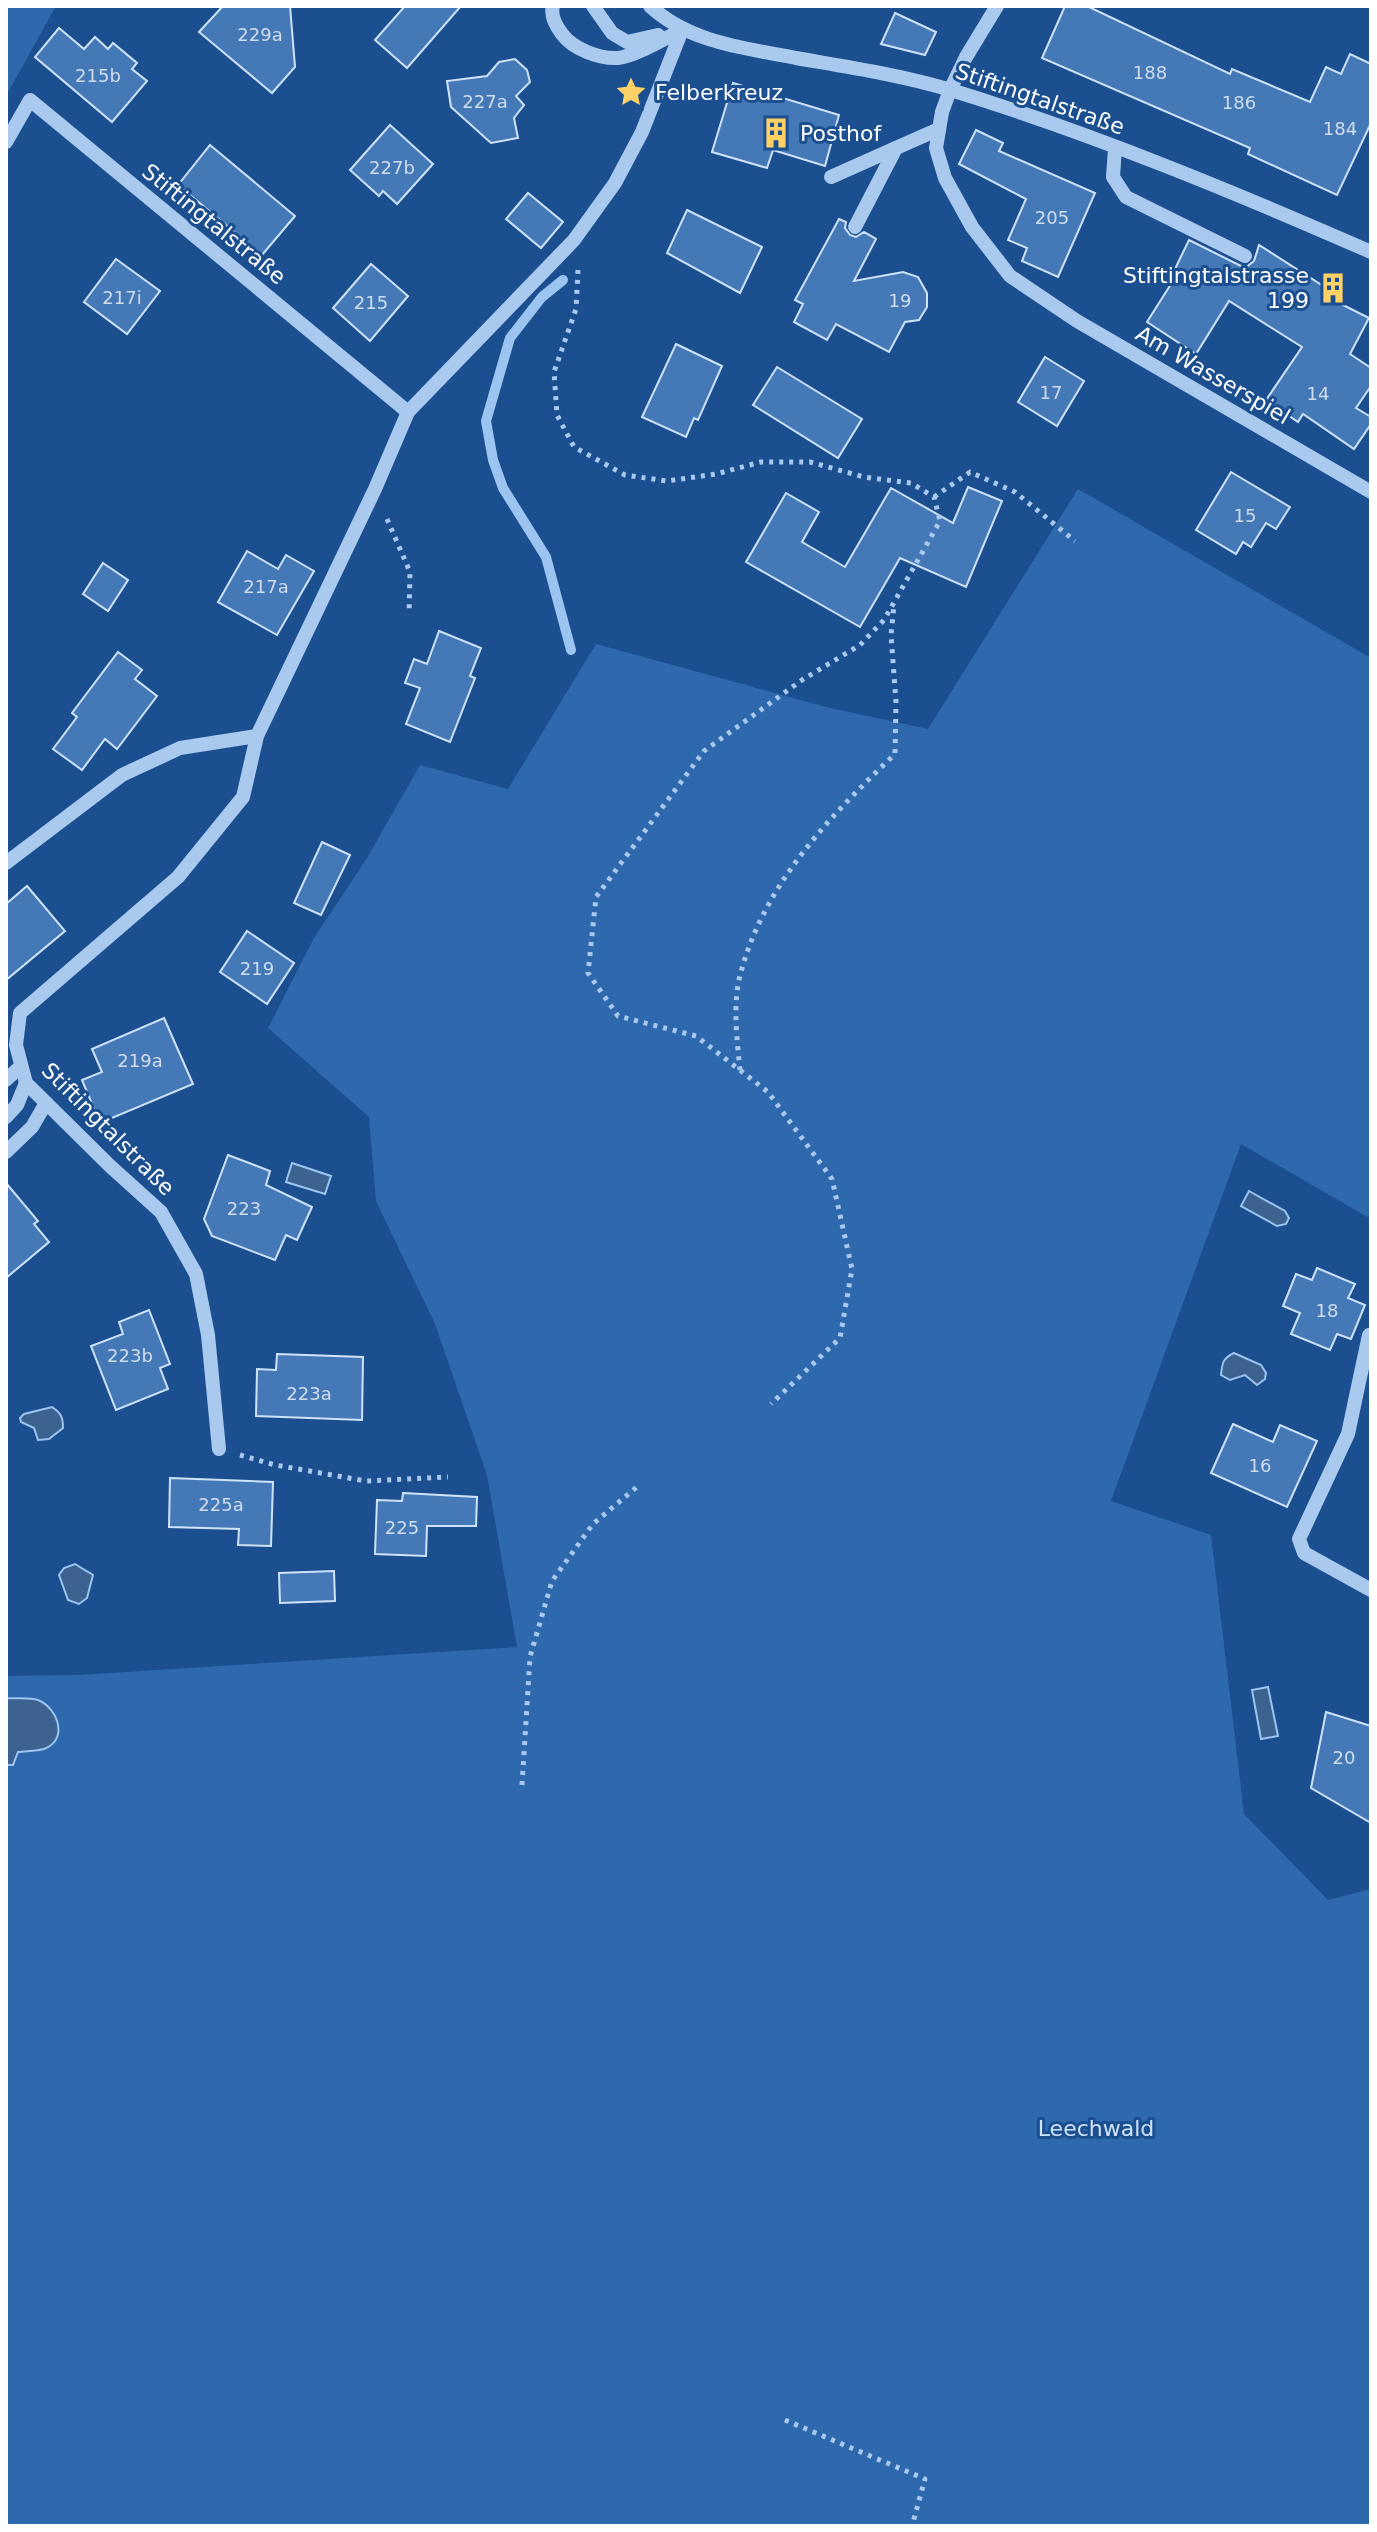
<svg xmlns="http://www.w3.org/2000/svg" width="1377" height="2532" font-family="'DejaVu Sans',sans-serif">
<rect width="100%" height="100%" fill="#1b4f8f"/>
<g fill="#2e69ad">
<polygon points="6,6 56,6 6,96"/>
<polygon points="1078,489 1371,658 1371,1219 1241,1144 1111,1501 1211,1535 1244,1814 1328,1900 1371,1889 1371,2526 6,2526 6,1676 79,1675 517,1647 487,1475 435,1324 376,1201 369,1117 268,1028 314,938 367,858 420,765 508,789 596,644 826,707 928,729"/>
</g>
<g fill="#3c6290" stroke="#9cc4f0" stroke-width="2">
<polygon points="292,1163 331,1176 325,1194 286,1182"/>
<polygon points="1249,1191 1285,1211 1289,1218 1286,1224 1277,1226 1241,1206"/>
<path d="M1234,1353L1261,1365L1266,1373L1265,1379L1257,1385L1245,1375L1230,1380L1221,1375C1222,1363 1223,1358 1234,1353Z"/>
<path d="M52,1407C61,1413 63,1417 63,1428L49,1439L38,1440L34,1428L21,1422L20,1418L24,1414Z"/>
<polygon points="75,1564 93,1575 87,1598 79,1604 68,1600 59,1575 64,1568"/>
<polygon points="1268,1687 1278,1736 1261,1739 1252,1690"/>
<path d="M6,1698C15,1699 29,1697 38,1700C58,1708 69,1740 44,1749C37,1751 26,1751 18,1752L13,1765H6Z"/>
</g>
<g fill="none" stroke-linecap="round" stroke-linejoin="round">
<polyline stroke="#9cc4f0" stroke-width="10" points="563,280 542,297 510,338 486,421 493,460 503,488 546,557 571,650"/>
</g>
<g fill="#4478b7" stroke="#cfe3fa" stroke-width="2">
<polygon points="223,6 290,6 295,67 272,93 199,32"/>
<polygon points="405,6 461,6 407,68 375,40"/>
<polygon points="1065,6 1087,6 1230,74 1232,69 1310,102 1326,67 1341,74 1350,54 1371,64 1371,123 1337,195 1248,154 1250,148 1042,58"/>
<polygon points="895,13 936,32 925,55 881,44"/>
<polygon points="59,28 84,49 95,37 108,49 113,43 137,63 132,69 147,81 112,122 35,57"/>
<polygon points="515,59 527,70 530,82 516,96 524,105 514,118 518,138 491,143 451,107 447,81 487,76 499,62"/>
<polygon points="733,83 839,115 825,166 773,150 767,168 712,152"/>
<polygon points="390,125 433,164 397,204 383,191 379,196 350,170"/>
<polygon points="976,130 1003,143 999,151 1095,193 1058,277 1022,261 1027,248 1008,240 1026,199 959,164"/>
<polygon points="210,145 295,216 262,255 178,185"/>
<polygon points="528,193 563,222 541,248 506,219"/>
<polygon points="687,210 762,247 740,293 667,253"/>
<polygon points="839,219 846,222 845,228 850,235 856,237 864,232 876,239 854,281 903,272 918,277 927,293 927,307 919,320 905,322 889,352 836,324 827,340 794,322 803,304 795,300"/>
<polygon points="1189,240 1245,268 1254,261 1259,245 1342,298 1339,303 1369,318 1350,354 1371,368 1371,386 1356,408 1371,417 1371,424 1354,449 1303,414 1298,422 1266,400 1302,347 1229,301 1196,354 1147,322 1178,273 1174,271"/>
<polygon points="116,259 160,291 127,334 84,302"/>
<polygon points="371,264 408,296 370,341 333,308"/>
<polygon points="676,344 722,366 698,420 694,418 686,437 642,417"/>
<polygon points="1045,357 1084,381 1057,426 1018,402"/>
<polygon points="777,367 862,419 838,458 753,405"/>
<polygon points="1231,472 1290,507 1276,529 1266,523 1251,547 1243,542 1236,554 1196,530"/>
<polygon points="968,487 1002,501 966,587 900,558 860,627 746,562 786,493 819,512 802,542 845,567 891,488 953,523"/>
<polygon points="247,551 278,569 286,555 314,571 277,635 218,602"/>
<polygon points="103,563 128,580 108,611 83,594"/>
<polygon points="439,631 481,648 470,676 475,678 450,742 406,724 420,688 405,683 414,659 427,664"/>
<polygon points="118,652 142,670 135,679 157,696 117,749 105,739 82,770 53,749 77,717 72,713"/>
<polygon points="322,842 350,855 321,915 294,903"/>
<polygon points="27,886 65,931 6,980 6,904"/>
<polygon points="247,931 294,963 267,1004 220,972"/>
<polygon points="164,1018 193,1084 100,1123 82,1080 102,1072 92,1049"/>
<polygon points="228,1155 270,1171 266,1185 312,1207 297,1240 286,1235 275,1260 212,1236 204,1219"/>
<polygon points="6,1183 38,1221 34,1224 49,1242 6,1278"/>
<polygon points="1317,1268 1355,1284 1348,1298 1365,1305 1351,1339 1337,1334 1330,1350 1291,1334 1300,1313 1283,1306 1296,1274 1312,1280"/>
<polygon points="149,1310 170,1364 160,1368 168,1389 116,1410 91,1346 123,1334 119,1322"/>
<polygon points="277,1354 363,1357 362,1420 256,1416 257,1369 276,1370"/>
<polygon points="1233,1424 1273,1442 1280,1425 1317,1441 1287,1507 1211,1473"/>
<polygon points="170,1478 273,1482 271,1546 238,1545 239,1529 169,1527"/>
<polygon points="403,1493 477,1497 476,1526 427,1526 426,1556 375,1554 377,1500 402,1501"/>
<polygon points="334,1571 335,1601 280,1603 279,1573"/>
<polygon points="1326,1712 1371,1726 1371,1823 1311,1788"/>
</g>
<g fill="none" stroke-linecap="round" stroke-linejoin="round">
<g stroke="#a9c9ee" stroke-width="5" stroke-dasharray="4 6" stroke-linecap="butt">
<polyline points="578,270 576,309 554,372 557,415 574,447 625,475 667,481 716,474 761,462 810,462 864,477 911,483 934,497 940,521 884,620 860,645 802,680 704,751 596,897 588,973 618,1016 696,1036 768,1092 832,1179 852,1269 840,1338 771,1404"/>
<polyline points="934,497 970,472 1015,492 1075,541"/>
<polyline points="387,519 410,572 409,614"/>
<path d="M740,1070C737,1039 732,1002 741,972C765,883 830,816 895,754L896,702L891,635L894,605"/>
<polyline points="240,1455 275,1465 366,1481 448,1477"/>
<polyline points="522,1785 530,1657 552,1581 593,1524 638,1486"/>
<polyline points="785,2420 925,2479 912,2526"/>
</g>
<g stroke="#a9c9ee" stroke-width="14">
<path d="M553,6C550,16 556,26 562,34C573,49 599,59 618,58C636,56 665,38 682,30"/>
<polyline points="593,6 612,33 627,42 658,35"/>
<path d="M650,6C690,43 745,48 796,58C848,67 901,75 951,90C1094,134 1234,192 1371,252"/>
<polyline points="997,6 966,57 950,90 942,112 936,148 945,178 972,227 1010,276 1077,321 1371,492"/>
<polyline points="6,142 30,100 408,412"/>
<polyline points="1115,148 1113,177 1126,197 1245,256"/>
<polyline points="831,177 896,148"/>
<polyline points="855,227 896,148 939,129"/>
<polyline points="6,863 122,775 180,748 257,736"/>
<polyline points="6,1080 21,1066"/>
<polyline points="6,1117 17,1105 26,1083"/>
<polyline points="6,1152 32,1127 46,1103"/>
<polyline points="1369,1335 1348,1434 1299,1539 1304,1553 1371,1590"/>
<polyline points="219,1449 208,1335 196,1274 161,1212 110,1166 26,1083 16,1045 20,1013 178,877 243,797 257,736 375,489 408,412 574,240 615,183 642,132 682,30"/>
</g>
</g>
<defs>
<g id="sight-bare" transform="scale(2.4)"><path d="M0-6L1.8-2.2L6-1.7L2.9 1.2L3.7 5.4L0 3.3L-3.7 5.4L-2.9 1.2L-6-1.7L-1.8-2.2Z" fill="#ffd166" stroke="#1b4f8f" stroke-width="2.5" paint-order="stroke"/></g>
<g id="building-bare" transform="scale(2.4)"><path d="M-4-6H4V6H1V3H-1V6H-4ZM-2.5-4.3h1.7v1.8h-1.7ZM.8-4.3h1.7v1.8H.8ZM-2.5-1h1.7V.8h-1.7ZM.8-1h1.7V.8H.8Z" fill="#ffd166" stroke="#1b4f8f" stroke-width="2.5" paint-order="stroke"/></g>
</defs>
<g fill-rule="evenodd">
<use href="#sight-bare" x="631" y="92"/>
<use href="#building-bare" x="776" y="133"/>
<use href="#building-bare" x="1333" y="288"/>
</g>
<g text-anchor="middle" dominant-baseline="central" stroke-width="6" stroke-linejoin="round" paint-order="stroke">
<g font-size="18" fill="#d0dded">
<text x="260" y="34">229a</text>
<text x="1150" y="72">188</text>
<text x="98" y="75">215b</text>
<text x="485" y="101">227a</text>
<text x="1239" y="102">186</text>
<text x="1340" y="128">184</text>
<text x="392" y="167">227b</text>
<text x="1052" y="217">205</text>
<text x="122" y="297">217i</text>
<text x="900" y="300">19</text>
<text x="371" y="302">215</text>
<text x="1051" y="392">17</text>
<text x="1318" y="393">14</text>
<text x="1245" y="515">15</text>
<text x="266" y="586">217a</text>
<text x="257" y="968">219</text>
<text x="140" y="1060">219a</text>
<text x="244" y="1208">223</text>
<text x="1327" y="1310">18</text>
<text x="130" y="1355">223b</text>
<text x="309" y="1393">223a</text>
<text x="1260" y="1465">16</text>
<text x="221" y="1504">225a</text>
<text x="402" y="1527">225</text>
<text x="1344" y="1757">20</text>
</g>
<g font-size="22" fill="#fff" stroke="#1b4f8f" text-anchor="start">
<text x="655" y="92">Felberkreuz</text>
<text x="800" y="133">Posthof</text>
<text x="1309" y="275" text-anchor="end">Stiftingtalstrasse<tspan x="1309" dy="25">199</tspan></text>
</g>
<g font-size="22" fill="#fff" stroke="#1b4f8f">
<text transform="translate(1040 99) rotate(19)">Stiftingtalstraße</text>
<text transform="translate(214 224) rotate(39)">Stiftingtalstraße</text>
<text transform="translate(1213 375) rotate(30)">Am Wasserspiel</text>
<text transform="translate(108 1129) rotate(45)">Stiftingtalstraße</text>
</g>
<g font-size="22" fill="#cfe3fa" stroke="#1b4f8f">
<text x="1096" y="2128">Leechwald</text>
</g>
</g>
<rect width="1377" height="2532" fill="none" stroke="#ffffff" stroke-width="16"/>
</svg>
